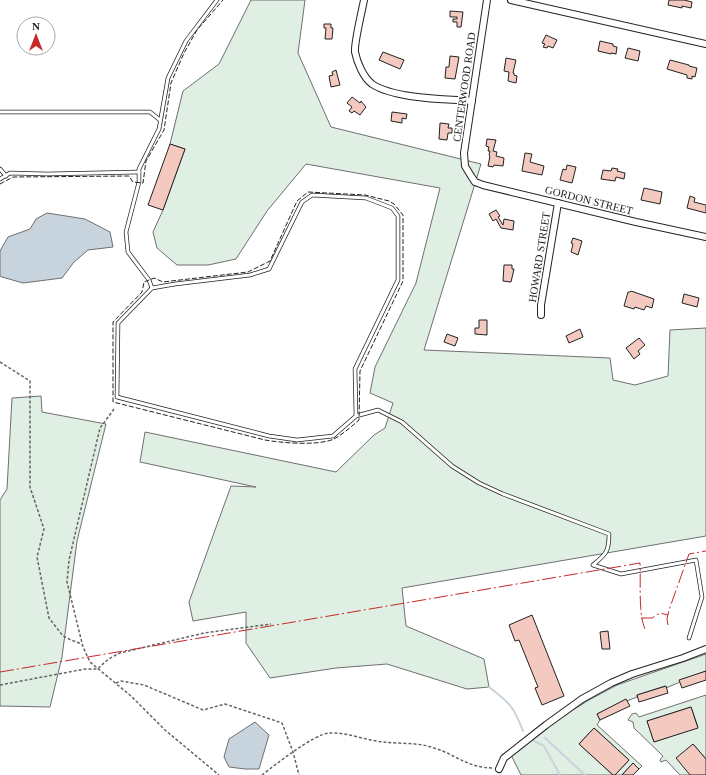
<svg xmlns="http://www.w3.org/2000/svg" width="706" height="775" font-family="'Times New Roman',serif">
<rect width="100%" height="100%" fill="#fff"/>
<g fill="#e0efe3" stroke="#6f6f6f" fill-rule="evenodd">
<polygon points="251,0 305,0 298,53 331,127 481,164 424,350 610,358 613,380 635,385 668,376 670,330 706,328 706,536 402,588 406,626 484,659 489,687 467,689 387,664 336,668 270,678 246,643 246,612 193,621 189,602 231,486 256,487 140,462 145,432 336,472 374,435 385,428 393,403 370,393 375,367 416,283 440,188 306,164 267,211 236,259 208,265 177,265 157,248 153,232 163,210 185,149 170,144 183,91 219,64"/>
<polygon points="41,396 42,412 106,424 77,541 62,657 50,707 0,706 0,500 7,489 12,398"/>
<polygon points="706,654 706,671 666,688 665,686 637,695 637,697 627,701 626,700 597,714 600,720 597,725 642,766 639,769 633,763 622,775 615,775 629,760 594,728 579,744 613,775 521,775 510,753 537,732 589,700 617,685"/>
<path d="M706,695V759L693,744L690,775H680L666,760L661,762L660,760L663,756L634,728L633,722L628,720L632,714L636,713L639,717ZM691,707L698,727L654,742L647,721Z"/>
</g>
<g fill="#c7d3dd" stroke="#6f6f6f">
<polygon points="47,213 85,219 110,232 113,247 88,250 74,262 62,278 23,283 2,277 0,276 0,251 8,237 30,229 36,219"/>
<polygon points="255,722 269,735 259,769 245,769 229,767 224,757 229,739"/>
</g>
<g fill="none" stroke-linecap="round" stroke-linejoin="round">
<g stroke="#c7d3dd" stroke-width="2">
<path d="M489,687C510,703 514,707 523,731"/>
<polyline points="545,738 585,775"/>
<polyline points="534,741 544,746 560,775"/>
</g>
</g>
<g fill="#f3c9c0" stroke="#222">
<polygon points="669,0 684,0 692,2 691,8 682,6 682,8 668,5"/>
<polygon points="450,11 463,12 461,27 457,27 457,22 453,22 453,19 457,19 457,17 450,17"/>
<polygon points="324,24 331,24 331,28 333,28 332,39 325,39 326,28 324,28"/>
<polygon points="546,35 557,40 553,48 548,46 547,48 543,47 545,44 542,43"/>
<polygon points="600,41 613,44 613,46 617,47 616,54 611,53 611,54 598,51"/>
<polygon points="628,48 640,51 638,61 625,58"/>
<polygon points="383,52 404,60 400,69 379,60"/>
<polygon points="450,56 459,57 455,79 445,78 446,67 449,67"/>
<polygon points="506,58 516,60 513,73 514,73 514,75 517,76 516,83 508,81 509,72 504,71"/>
<polygon points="670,60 689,65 689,66 697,68 695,77 692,76 692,79 687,78 687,75 667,69"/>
<polygon points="336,70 340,85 331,87 329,76 333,75 332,72"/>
<polygon points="352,97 360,103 361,101 366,107 360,115 354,111 352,113 349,111 352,107 347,103"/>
<polygon points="392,112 407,114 406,119 402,118 402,123 391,121"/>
<polygon points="440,123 449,124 448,128 452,128 452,133 448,133 447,140 439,139"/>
<polygon points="487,139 496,140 493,151 497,152 496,156 504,158 503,166 494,165 493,167 488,166 490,156 489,155 490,151 488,151 489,147 486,146"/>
<polygon points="170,144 185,149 163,210 148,205"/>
<polygon points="525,153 532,154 530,162 544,166 542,175 522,171"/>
<polygon points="567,165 576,167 572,183 560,180 563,169 566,170"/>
<polygon points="612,168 618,169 617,171 625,173 624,179 616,177 615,181 601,179 603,170 611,171"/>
<polygon points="644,188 662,192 660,204 641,200"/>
<polygon points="690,196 695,198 694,202 706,205 706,213 687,208"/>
<polygon points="496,210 500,216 498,217 503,225 504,219 514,221 513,230 501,228 496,219 493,221 489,214"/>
<polygon points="573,238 582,241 578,255 571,252 573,244 571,243"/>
<polygon points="504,265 512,265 512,269 514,269 511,282 503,281"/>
<polygon points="631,291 654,299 652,308 646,306 644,310 635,307 634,309 624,306 628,292 630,292"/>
<polygon points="684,294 699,298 697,307 682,303"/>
<polygon points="479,320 487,320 487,335 475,334 475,328 479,328"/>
<polygon points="580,329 583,337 569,343 566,336"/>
<polygon points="447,334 458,338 455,346 444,342"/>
<polygon points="639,338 645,345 638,351 640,354 634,359 626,348"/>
<polygon points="532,615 564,696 542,705 535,688 538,687 519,640 515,641 509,625"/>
<polygon points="608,631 610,649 602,649 600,632"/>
<polygon points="706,671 706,680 682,688 679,680"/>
<polygon points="666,686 668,693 639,702 637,695"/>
<polygon points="626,699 630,706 600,720 597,714"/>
<polygon points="691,707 698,728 654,742 647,721"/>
<polygon points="594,728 629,760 615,775 613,775 579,744"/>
<polygon points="693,744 706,759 706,775 690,775 676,758"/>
<polygon points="633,763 639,769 633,775 622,775"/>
</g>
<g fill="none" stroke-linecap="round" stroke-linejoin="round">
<g stroke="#222" stroke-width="4.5">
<g id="service">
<polyline points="0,112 150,112 160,120"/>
<polyline points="0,169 6,176"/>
<polyline points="0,179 10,173 47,174 139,172"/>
<polyline points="152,288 149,280 128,252 126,232 139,182 139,169 159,129 168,78 186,41 217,0"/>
<path d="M356,416L355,369L398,280V216L392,208L366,198L312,195L302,202L269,269L250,275L175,284L152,288L118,323L117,397L269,436L297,440L333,436L356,416L378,410L402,422L452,466L479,483L503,494L609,534C609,552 606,554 593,565L621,574L696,560L702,597L689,638"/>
</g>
</g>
<g stroke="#222" stroke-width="8">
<g id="minor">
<path d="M364,0C362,11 354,43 355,52C357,62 363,77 372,84C395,99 445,99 472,101"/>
<polyline points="487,0 464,153 465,166 471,176 475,182 483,185 636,222 706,237"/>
<polyline points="511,0 706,44"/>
<polyline points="541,315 541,305 558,203"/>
<polyline points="499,769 504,758 546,725 582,699 611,683 632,674 683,658 706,649"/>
</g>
</g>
<g stroke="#646464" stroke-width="1.5" stroke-dasharray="3 2" stroke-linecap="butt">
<polyline points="0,362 30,381 30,487 44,529 37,557 49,618 63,636 71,640 82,644"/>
<polyline points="114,409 100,428 69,560 67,582 83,647 90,662 131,696 165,730 219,775"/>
<polyline points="116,683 121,681 144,685 203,710 225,704 282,723 293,752 299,775"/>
<path d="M0,685L85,669H98C105,661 111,657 120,653L204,633L271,624"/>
<path d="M262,775C275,765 314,734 329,733C347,732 364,740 383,742C399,744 418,742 434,748C457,755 467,768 494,768"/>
</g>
<use href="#service" stroke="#fff" stroke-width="3"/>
<use href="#minor" stroke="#fff" stroke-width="6"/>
<g stroke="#222" stroke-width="1" stroke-dasharray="5 2" stroke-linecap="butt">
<polyline points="0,184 13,177 129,176 133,182 143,183 146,161 164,130 171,83 184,53 197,30 223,0"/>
<path d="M308,192L365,195L389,201L394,204L403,215V281L360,371L359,420C351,427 343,434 334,439C318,446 282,443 265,440L113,402V322L142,292L144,282L154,278L163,282L248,272L270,261L297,201Z"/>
</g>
<g stroke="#c62828" stroke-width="1" stroke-dasharray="14 3 2 3" stroke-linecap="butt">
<polyline points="641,618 652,618 660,613 668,615"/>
<polyline points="668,625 667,619 669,610 689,554 706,551"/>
<path d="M0,672L640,563C641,581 638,613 645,629"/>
</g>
</g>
<g text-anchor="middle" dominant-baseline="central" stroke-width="3" stroke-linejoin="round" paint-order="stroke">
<g font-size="11" fill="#222" stroke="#fff">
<text transform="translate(464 87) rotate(-82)">CENTERWOOD ROAD</text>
<text transform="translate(589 200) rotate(14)">GORDON STREET</text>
<text transform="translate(539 257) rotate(-81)">HOWARD STREET</text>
</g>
</g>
<g transform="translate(36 36)"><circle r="19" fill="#ffffff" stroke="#a7a7a7"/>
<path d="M0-3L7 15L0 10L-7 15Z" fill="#c62828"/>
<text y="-6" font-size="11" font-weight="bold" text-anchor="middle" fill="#222222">N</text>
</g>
</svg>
